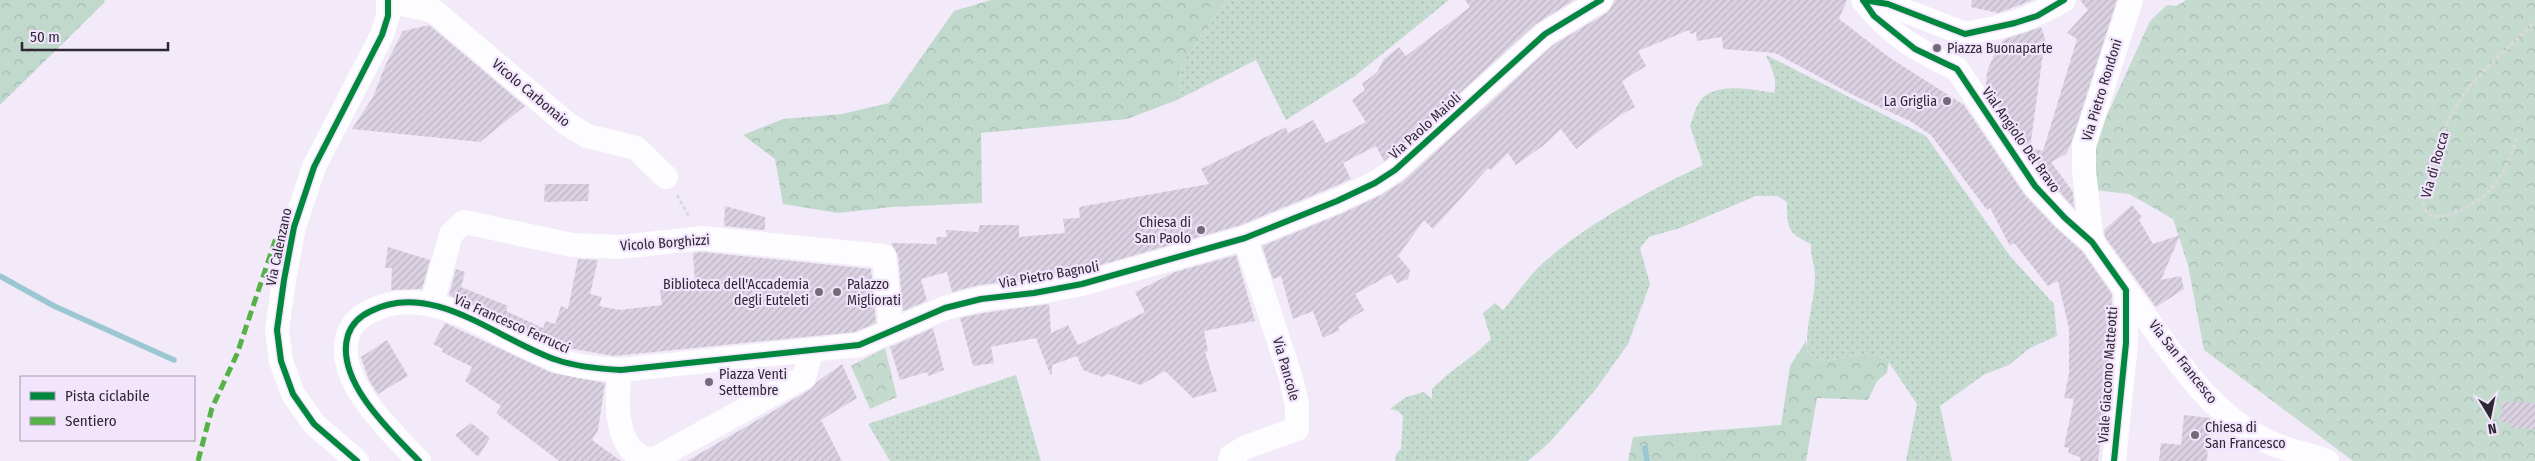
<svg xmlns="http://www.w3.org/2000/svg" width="2535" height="461" font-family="'Fira Sans Condensed',sans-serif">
<defs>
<pattern id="grass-dots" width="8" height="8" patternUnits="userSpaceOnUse" patternTransform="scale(1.25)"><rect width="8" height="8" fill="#c5dbd0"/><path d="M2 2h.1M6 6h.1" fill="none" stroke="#aabcb3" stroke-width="1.8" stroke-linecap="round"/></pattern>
<pattern id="forest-crowns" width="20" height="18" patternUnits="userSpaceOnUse" patternTransform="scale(1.25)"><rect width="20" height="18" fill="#c1d9cd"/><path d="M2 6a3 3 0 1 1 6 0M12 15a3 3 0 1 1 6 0" fill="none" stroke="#a6bab0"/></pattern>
<pattern id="park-crowns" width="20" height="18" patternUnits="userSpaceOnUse" patternTransform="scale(1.25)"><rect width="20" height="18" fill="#c5dbd0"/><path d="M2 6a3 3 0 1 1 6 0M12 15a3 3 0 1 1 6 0" fill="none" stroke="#aabcb3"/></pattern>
<pattern id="building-hatch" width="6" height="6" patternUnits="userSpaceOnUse" patternTransform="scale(1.25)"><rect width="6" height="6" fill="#dbd2e1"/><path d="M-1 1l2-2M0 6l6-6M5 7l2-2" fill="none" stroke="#bcb4c2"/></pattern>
</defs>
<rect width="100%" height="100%" fill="#f2eaf8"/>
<g fill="url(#grass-dots)">
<polygon points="1226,0 1449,0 1355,76 1286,120 1256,60 1177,100 1181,65"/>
<path d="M1766,55L1926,136L2010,256L2054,304L2057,336L2030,348L2009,365L1985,374L1940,406L1952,461H1906L1917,404L1886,358L1860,355L1821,362L1808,353C1804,328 1815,302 1815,275C1815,265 1810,256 1811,244C1787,233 1787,228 1787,202L1777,196H1756L1680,228L1649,237L1640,248L1650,284L1628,344L1596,389L1549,443L1528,461H1395L1396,454L1401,449L1403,416L1398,411L1390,409L1406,397L1424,392L1432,399V389C1450,370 1473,358 1491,339L1483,313L1495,303L1503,310C1516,295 1528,277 1543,263C1588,223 1649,191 1703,165L1690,126C1693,119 1695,108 1700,101C1715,81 1754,90 1774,93C1778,79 1771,68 1766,55Z"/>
<polygon points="1016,375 1041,461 890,461 868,424"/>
</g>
<g fill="url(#forest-crowns)">
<polygon points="0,0 104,0 105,2 0,105"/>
<polygon points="991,0 1226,0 1181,65 1177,100 1127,119 981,133 982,203 892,207 838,213 783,204 775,159 743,135 783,119 842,114 889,103 954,11"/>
<polygon points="1806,341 1808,353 1821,362 1861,355 1886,358 1889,362 1887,373 1877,381 1868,400 1817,398 1806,461 1628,461 1633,437 1781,425 1790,366"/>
</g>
<g fill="url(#park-crowns)">
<polygon points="2186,0 2535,0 2535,461 2353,461 2204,350 2188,265 2173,219 2129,194 2094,190 2092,148 2150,21 2167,5 2177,6"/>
<polygon points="885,348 897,397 870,409 851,366"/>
</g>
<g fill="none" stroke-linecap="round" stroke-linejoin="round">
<g stroke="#9ac7d1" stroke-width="5.5">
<polyline points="0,276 54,306 174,360"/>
<polyline points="1645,448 1647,461"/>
</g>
</g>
<g fill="url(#building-hatch)">
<polygon points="1465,0 1574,0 1536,24 1387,159 1384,161 1376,146 1343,163 1351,179 1331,188 1241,225 1079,271 1032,279 979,285 952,292 947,272 921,279 927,301 903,311 898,255 891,243 937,244 936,237 947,237 946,230 978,232 980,225 1019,225 1019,237 1065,233 1063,219 1080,218 1079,207 1209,184 1201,169 1286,127 1288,133 1313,120 1326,143 1366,122 1352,100 1365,90 1362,84 1377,72 1384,59 1399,47 1406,56 1470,7"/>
<polygon points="1615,0 1847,0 1839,19 1890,58 1964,105 2024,194 2055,227 2082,251 2112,294 2108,385 2098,461 2080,461 2080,457 2068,453 2069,448 2064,447 2074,399 2064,398 2069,374 2069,329 2058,281 2048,286 2014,243 2010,246 1990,208 1987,210 1931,135 1910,121 1851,94 1775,53 1723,49 1722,37 1697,41 1696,32 1690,34 1689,30 1638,51 1646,66 1622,81 1635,107 1619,116 1576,149 1561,129 1544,145 1516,165 1508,153 1491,170 1488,168 1433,229 1424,220 1398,256 1410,270 1408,279 1397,283 1391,274 1355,294 1364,310 1338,327 1340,330 1323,338 1313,311 1293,319 1281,276 1273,279 1262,246 1343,213 1381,195 1402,182 1553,45 1608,12"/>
<polygon points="1972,0 2031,0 2031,1 1998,13 1971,7"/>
<polygon points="2080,0 2117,0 2071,144 2066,154 2051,162 2073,192 2074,208 2046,177 1987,90 1986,83 1987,72 1993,57 2003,40 2041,27 2045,39 2030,148 2043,151 2077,39 2067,33 2088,10"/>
<polygon points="429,25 525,106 480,142 352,129 373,97 385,66 403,31"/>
<polygon points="545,184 589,184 588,201 544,202"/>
<polygon points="2132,205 2142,217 2139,220 2153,244 2180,235 2161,280 2181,276 2184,289 2156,307 2105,237 2104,230"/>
<polygon points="725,206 765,217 765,230 724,226"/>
<polygon points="388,247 430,260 422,289 391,290 392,268 385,268"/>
<polygon points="702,252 871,269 876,323 855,332 614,356 562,347 449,295 456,269 465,272 461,287 508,306 506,311 543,328 546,321 555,324 561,306 568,309 578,259 598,260 590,294 602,297 599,306 620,310 662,305 660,290 695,283 693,253"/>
<polygon points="1236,255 1255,321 1204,331 1208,351 1205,352 1217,391 1193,398 1165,371 1141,385 1109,374 1102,377 1083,370 1077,356 1052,365 1052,374 1050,374 1036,338 991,347 994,363 973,366 960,318 983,313 1049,304 1051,333 1068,325 1078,345 1145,312 1135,292 1175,272"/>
<polygon points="445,323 552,373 605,383 598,430 592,440 621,461 559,461 496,413 501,406 465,381 472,367 442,352 443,349 433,344"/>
<polygon points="933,328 944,370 928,376 927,372 900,380 890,347"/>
<polygon points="387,340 408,376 378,394 369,380 361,357"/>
<polygon points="842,364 857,398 821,420 842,461 687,461 811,389 817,382"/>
<polygon points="2502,401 2535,403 2535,429 2510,428 2511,423 2500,422"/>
<polygon points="2184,415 2210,418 2207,461 2159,461 2161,443 2181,445"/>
<polygon points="471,423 490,438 478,457 455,435"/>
</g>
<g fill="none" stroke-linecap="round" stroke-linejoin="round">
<g stroke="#dbd9dd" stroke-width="3" stroke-dasharray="4 2.5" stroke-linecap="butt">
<path d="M2517,139C2510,157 2504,175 2491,189C2481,201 2431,233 2424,206C2421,196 2428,182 2431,172C2438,149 2444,126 2457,105C2474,75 2510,47 2535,22"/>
<polyline points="677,195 690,218"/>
</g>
<g stroke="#fdfcfe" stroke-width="24">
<path d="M1863,0C1888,34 1920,52 1957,69"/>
<polyline points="1863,0 1888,4 1965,34"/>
<polyline points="389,1 434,11 566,123 587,136 636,148 666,177"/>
<path d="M1965,34C2005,26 2028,21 2064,0"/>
<polyline points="1957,69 2035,186 2065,218 2092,242 2126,290 2126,343 2114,461"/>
<polyline points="2092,242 2084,171 2084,146 2131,0"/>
<path d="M2126,290C2167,344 2205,413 2269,442C2287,451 2309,454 2327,461"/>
<polyline points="432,304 451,234 464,222 572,245 621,247 702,238 884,256 891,330"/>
<path d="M621,370C615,399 614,457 653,460L804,377L812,350"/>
<polyline points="357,461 314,424 293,394 281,361 277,330 284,280 294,227 314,167 382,35 388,16 388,0"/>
<path d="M419,461C391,432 334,380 348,335C352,323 360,316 371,311C433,279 501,342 557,360C578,367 600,369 621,370L859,345L945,308L981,299L1034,293L1082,284L1245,238L1337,201L1375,183L1395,170L1545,34L1601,0"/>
<polyline points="1230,461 1231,456 1246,447 1297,429 1297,405 1291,378 1245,238"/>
</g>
<polyline stroke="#56b246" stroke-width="5" stroke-dasharray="10 5" stroke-linecap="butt" points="198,461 212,408 237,354 276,238 294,227"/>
<g stroke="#f3e4fe" stroke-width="9">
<g id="cycleway">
<polyline points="1863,0 1874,16 1915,49 1957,69 2035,186 2065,218 2092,242 2126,290 2126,343 2114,461"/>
<polyline points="1863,0 1888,4 1965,34 2015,23 2037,16 2064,0"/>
<polyline points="357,461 314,424 293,394 281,361 277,330 284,280 294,227 314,167 382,35 388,16 388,0"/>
<path d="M419,461C391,432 334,380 348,335C352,323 360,316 371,311C433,279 501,342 557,360C578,367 600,369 621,370L859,345L945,308L981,299L1034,293L1082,284L1245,238L1337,201L1375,183L1395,170L1545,34L1601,0"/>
</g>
</g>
<use href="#cycleway" stroke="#00873e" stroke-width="6"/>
</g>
<g fill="#736c77" stroke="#f3e4fe" stroke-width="2">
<circle cx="1937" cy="48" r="5"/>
<circle cx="1947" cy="101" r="5"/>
<circle cx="1201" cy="230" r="5"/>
<circle cx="819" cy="292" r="5"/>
<circle cx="837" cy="292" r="5"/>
<circle cx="709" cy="382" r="5"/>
<circle cx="2195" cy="435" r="5"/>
</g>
<g text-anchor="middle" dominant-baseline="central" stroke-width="4.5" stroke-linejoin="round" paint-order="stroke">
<g font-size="14" fill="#2e2832" stroke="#f3e4fe" text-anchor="start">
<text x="1947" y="48">Piazza Buonaparte</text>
<text x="1937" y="101" text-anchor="end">La Griglia</text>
<text x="1191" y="222" text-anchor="end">Chiesa di<tspan x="1191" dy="16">San Paolo</tspan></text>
<text x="809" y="284" text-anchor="end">Biblioteca dell'Accademia<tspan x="809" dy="16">degli Euteleti</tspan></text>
<text x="847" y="284">Palazzo<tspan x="847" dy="16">Migliorati</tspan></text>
<text x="719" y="374">Piazza Venti<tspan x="719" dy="16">Settembre</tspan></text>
<text x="2205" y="427">Chiesa di<tspan x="2205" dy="16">San Francesco</tspan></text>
</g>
<g font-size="14" fill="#2e2832" stroke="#f3e4fe">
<text transform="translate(2102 90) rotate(-73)">Via Pietro Rondoni</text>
<text transform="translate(531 93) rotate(40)">Vicolo Carbonaio</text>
<text transform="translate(1425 126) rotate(-42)">Via Paolo Maioli</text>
<text transform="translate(2021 140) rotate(55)">Vial Angiolo Del Bravo</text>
<text transform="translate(2435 165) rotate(-74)">Via di Rocca</text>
<text transform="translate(665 243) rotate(-4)">Vicolo Borghizzi</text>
<text transform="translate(279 247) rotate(-78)">Via Calenzano</text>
<text transform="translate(1049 275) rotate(-10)">Via Pietro Bagnoli</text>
<text transform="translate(512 324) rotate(24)">Via Francesco Ferrucci</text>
<text transform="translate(2183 362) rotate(52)">Via San Francesco</text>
<text transform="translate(1286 369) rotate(74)">Via Pancole</text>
<text transform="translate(2108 375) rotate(-86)">Viale Giacomo Matteotti</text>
</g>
</g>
<rect x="20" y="376" width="175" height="65" fill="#f3e4fe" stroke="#a499ac"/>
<rect x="30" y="392" width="25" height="8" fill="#00873e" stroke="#a499ac"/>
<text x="65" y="401" font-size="15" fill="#2e2832">Pista ciclabile</text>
<rect x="30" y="417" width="25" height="8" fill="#56b246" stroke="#a499ac"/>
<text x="65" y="426" font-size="15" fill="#2e2832">Sentiero</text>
<g transform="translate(2490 416) rotate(170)" stroke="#f3e4fe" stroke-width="4" paint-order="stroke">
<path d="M0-4L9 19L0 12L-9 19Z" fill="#2e2832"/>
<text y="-8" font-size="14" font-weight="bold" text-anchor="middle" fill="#2e2832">N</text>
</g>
<path d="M22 42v8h146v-8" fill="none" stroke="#2e2832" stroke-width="2.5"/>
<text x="30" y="42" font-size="15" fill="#2e2832" stroke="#f3e4fe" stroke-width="4" paint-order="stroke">50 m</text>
</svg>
